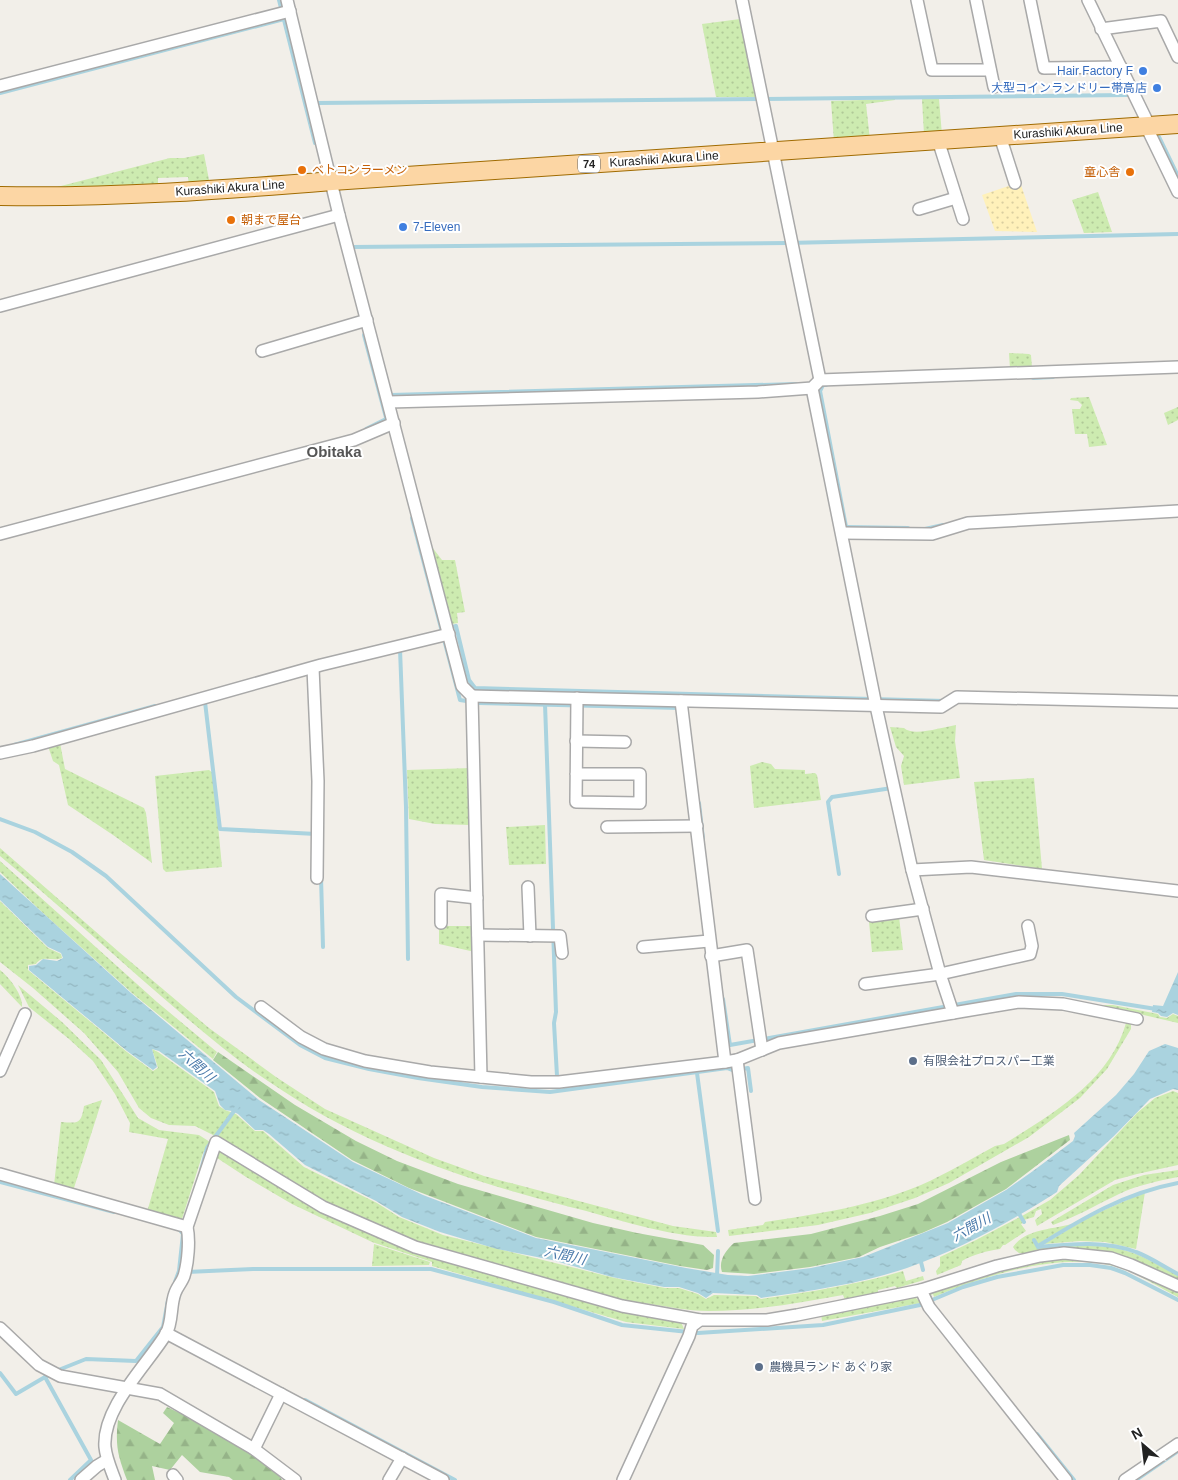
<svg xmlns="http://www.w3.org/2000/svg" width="1178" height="1480" font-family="Helvetica,'Noto Sans JP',sans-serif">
<defs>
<pattern id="grass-dots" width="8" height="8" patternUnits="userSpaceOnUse" patternTransform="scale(1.25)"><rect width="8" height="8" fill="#cdebb0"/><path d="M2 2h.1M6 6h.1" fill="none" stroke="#b0c997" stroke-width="1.8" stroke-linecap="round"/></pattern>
<pattern id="forest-firs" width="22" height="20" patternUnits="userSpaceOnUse" patternTransform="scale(1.25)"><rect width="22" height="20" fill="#add19e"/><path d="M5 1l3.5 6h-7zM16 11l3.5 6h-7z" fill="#95b388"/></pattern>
<pattern id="sand-dots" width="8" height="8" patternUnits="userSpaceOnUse" patternTransform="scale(1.25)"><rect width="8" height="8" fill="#fff1ba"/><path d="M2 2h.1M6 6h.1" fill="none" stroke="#dacea0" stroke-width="1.8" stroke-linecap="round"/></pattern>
<pattern id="water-ripples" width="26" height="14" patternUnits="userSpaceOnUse" patternTransform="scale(1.25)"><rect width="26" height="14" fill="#aad3df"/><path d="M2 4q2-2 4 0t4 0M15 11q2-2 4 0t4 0" fill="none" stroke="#92b5bf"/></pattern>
</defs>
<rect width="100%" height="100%" fill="#f2efe9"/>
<g fill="url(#grass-dots)">
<polygon points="740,19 755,97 716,97 702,24"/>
<polygon points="895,99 895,100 866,104 870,140 834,142 831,101"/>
<polygon points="922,99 939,99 942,135 924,135"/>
<polygon points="204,154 210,185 189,186 188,177 158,178 158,188 58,190 57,187 170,158 184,158"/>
<polygon points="1098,192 1112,232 1084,233 1072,200"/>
<polygon points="1009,353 1029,354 1031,355 1032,368 1010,369"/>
<polygon points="1089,397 1107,445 1089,447 1087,434 1075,434 1072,409 1080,409 1082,405 1078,401 1070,400 1071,398"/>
<polygon points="1178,407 1178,420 1168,425 1164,413"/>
<polygon points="432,547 442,560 455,560 465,612 457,613 458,623 452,624"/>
<path d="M956,725L955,741L960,778L904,785L901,766L904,756L896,747L890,727L904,728C913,737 943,727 956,725Z"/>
<polygon points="60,743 65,769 144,808 146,813 152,863 113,835 68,805 59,765 53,761 48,746"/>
<polygon points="762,762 771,764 775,769 805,770 805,774 815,773 817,775 821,800 754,808 750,766"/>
<polygon points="471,768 470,825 435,824 409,819 407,770"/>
<polygon points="209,770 213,773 222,867 166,872 163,869 155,776"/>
<polygon points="1034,778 1042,869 984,860 974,782"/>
<polygon points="545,825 546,864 509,865 506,827"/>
<path d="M0,848L119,952L209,1028L276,1077L325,1109L434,1158L484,1176L673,1226L716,1232L717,1237C669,1238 616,1218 570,1207C464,1180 359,1144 268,1081C240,1063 214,1041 189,1020C125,966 64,909 0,856Z"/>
<polygon points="0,861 157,1002 217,1052 213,1059 132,993 43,913 0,872"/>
<path d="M0,901L48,948L61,954L62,958C53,962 42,954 36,964L28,965V970L127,1052L153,1071L158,1068L152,1049L158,1052L214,1092L219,1106L225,1110L236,1114L255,1131H263L304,1167L377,1203L399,1217L443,1235L615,1278L665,1288H679L698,1294L706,1299L714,1295L756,1296L761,1299C809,1292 856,1285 903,1271L906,1281L923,1276L924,1280L897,1288L895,1286L878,1290V1293L845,1300L843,1295C799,1303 754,1311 709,1311C687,1311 665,1306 643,1303L642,1307L407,1240L322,1202L264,1168L213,1135L195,1126L169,1125L151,1118L139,1108L118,1072L84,1033L33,988L0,962Z"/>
<polygon points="899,917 903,950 872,952 869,922"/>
<polygon points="447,926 475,926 475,952 439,944 439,929 445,929"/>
<path d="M0,970C9,977 23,995 22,1007L0,984Z"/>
<polygon points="18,985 62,1022 101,1060 138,1118 159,1130 199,1135 210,1142 203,1153 181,1222 147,1212 168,1139 129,1132 130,1123 115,1094 93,1061 69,1039 29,1007"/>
<polygon points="1101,1005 1113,1005 1158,1014 1160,1017 1167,1018 1173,1014 1178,1016 1178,1023"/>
<path d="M1129,1022L1131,1023V1029L1107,1069L1080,1098L1029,1137L949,1183L915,1198L870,1213L818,1225L729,1236L728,1230L763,1225L765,1222C818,1214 871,1206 921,1185C946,1174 971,1159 995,1146L1004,1144C1052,1114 1110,1081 1126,1023Z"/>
<polygon points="1173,1091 1178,1093 1178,1165 1137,1174 1115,1180 1037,1226 1035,1220 1042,1214 1041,1209 1036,1211 1034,1217 1024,1220 1022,1216 1050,1200 1079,1175 1137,1113 1155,1098"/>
<path d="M102,1100L73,1191L54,1185L61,1122C78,1123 81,1125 84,1106Z"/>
<polygon points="217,1147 343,1220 681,1322 684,1329 626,1322 432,1266 432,1262 372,1242 292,1204 246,1177 214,1156"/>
<path d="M1178,1170V1177C1158,1181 1138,1185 1119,1194C1096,1205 1076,1217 1053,1225L1051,1222L1113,1185L1144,1175Z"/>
<polygon points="1145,1192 1136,1249 1105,1242 1080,1241 1044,1244 1091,1216"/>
<path d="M1020,1217L1023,1223L1021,1224L1026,1231L1005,1245H1003L1000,1249C987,1251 974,1254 962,1261L961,1265L937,1275L936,1271L940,1266V1257L976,1240Z"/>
<path d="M1072,1224L1038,1244L1035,1239L1033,1241L1038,1248C1070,1245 1104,1242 1136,1254C1150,1260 1164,1268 1178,1275V1282L1146,1265L1117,1255L1019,1253L1015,1250L1013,1247C1025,1229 1054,1229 1072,1224Z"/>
<polygon points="374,1244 430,1262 429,1265 372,1266"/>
<path d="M1058,1257L1114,1262L1178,1290V1297C1156,1286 1133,1270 1109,1265C1055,1253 984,1276 934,1297L933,1294L931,1295L932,1298H928V1292L969,1278Z"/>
<polygon points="914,1296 921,1303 822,1321 821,1314"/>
</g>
<g fill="url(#forest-firs)">
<polygon points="218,1052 295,1105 356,1141 397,1161 458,1184 593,1223 637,1233 703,1245 714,1255 713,1268 707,1270 680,1266 536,1237 409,1188 352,1160 260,1098 213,1060"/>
<path d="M1069,1135L1070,1140L1006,1189L947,1222L922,1233L880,1247L859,1257L810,1267L754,1274L722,1272C718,1261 726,1250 734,1243L811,1234L880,1216L918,1204L1001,1162Z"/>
<path d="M167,1407L188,1417L272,1466L282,1480H233L229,1477L200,1472L182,1455L170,1470L152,1466L155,1480H127C118,1456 115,1446 118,1420L160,1444L174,1423L163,1413Z"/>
</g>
<polygon fill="url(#sand-dots)" points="1020,182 1037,232 995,231 982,195"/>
<g fill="url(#water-ripples)">
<path d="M0,874L131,993L259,1100L353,1162L423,1195L536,1238L686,1268L728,1275L748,1276L811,1268L863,1257L948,1223L1006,1190L1033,1171L1073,1141L1075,1136L1074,1133L1116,1095L1134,1074L1149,1051L1165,1044L1178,1048V1090L1173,1089L1150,1099L1114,1136L1059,1186L1057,1192C1010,1222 961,1249 907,1268C860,1284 810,1291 761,1298L757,1295L713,1293L706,1298L698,1293L679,1287H664L612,1277L552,1260L497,1249L440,1232L402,1217L376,1201L305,1165L269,1134L263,1130H255L238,1114L232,1111L225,1110L220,1105L215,1091L159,1051L152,1049L157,1067L153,1070L127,1051L29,970V966L36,965L43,959L57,961L63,958L61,953L48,947L0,900Z"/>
<polygon points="1178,972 1178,1015 1173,1013 1167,1017 1161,1016 1158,1013 1152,1012 1153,1005 1163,1006"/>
</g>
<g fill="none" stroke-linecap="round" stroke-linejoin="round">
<g stroke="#aad3df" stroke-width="4">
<polyline points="279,0 315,143"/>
<polyline points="0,93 284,19"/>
<polyline points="766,99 1127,95"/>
<polyline points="306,105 317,103 759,99"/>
<polyline points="1159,137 1178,176"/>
<polyline points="352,247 787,243 1178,234"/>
<polyline points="364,335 388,425"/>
<polyline points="1033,378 1053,377"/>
<polyline points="826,385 823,385 820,391 847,532"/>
<polyline points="391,395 796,384"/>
<polyline points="366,429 386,419"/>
<polyline points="412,518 460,700 479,703 680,708"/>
<polyline points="846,527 908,528"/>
<polyline points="925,529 943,525"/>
<polyline points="449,628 456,626 469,680 475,688 945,701"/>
<polyline points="400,649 406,807 408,959"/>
<polyline points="205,702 220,829 316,834"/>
<polyline points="545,704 556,1012 554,1023 557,1076"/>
<polyline points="14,745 155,706"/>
<polyline points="699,803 703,839"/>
<polyline points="0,819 35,832 72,852 106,876 236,997 300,1045 325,1058 369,1069 418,1078 482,1087 550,1092 727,1068 732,1070"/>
<polyline points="839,874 828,802 832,797 892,788"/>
<polyline points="321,877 323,947"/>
<polyline points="723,999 730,1045 1016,994 1062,994 1156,1009"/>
<polyline points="742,1069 748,1068 751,1091"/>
<polyline points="697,1073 718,1231"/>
<polyline points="201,1170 207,1148 237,1107"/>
<polyline points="0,1182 114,1212"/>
<polyline points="1018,1212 1024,1222"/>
<path d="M1034,1240L1038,1247C1070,1244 1105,1240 1136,1252C1150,1257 1164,1267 1178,1274"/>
<path d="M1038,1246C1083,1218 1125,1193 1178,1183"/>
<polyline points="920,1258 923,1270"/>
<polyline points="187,1272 253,1269 431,1269 554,1302 622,1325 698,1333 823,1325 920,1305 963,1287 997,1277 1063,1265 1090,1265 1111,1268 1125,1273 1178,1300"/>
<polyline points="717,1276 718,1251"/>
<polyline points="175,1282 179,1271 183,1234 179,1229"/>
<polyline points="56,1371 86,1359 136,1361 163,1327 168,1300"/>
<polyline points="0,1373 16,1394 45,1377"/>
<polyline points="50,1374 45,1377 91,1460 70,1480"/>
<polyline points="305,1400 455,1480"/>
<polyline points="1037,1434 1074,1480"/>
<polyline points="1136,1480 1178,1451"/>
</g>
<g stroke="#a9a9a9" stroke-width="14">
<g id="street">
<polyline points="287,0 339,215 462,686 472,696 481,1077 531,1082 559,1082 725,1062 737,1060 779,1043 953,1013 940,974 912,870 876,706 812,388"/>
<polyline points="742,0 820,380"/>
<polyline points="917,0 932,70 990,70"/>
<polyline points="976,0 994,87"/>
<polyline points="1030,0 1044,68 1121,67"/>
<polyline points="1088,0 1146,119 1146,126 1178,192"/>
<polyline points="1101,29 1161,21 1178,57"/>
<polyline points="0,86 290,11"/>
<polyline points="1000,136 1015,183"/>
<polyline points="938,140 963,219"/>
<polyline points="919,209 956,198"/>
<polyline points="0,306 339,215"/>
<polyline points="262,351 367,320"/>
<polyline points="389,402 758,392 812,388 820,380 1178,367"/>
<polyline points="842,533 932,534 968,523 1178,511"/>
<polyline points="0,534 354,440 394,423"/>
<polyline points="313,668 318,781 317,878"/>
<polyline points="472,696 941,707 957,697 1178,702"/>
<polyline points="681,701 725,1062"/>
<polyline points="576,741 625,742"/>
<polyline points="0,753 33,746 321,665 449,634"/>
<polyline points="576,774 640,774 640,803 576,802 577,698"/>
<polyline points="607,827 697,826"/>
<polyline points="912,870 971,867 1178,891"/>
<polyline points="528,887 530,936"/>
<polyline points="872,916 923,909"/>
<polyline points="441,923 441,894 477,898"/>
<polyline points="478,935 560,936 562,953"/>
<polyline points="643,947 709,941"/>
<polyline points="711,956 747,950 762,1050"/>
<polyline points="865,984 940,974 1030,954 1032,946 1028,926"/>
<polyline points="261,1007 301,1037 324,1049 365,1061 430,1072 481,1077"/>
<polyline points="953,1013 1019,1002 1063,1004 1137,1019"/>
<polyline points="737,1060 755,1199"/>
<polyline points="0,1071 25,1014"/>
<polyline points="0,1174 187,1227"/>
<polyline points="921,1290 929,1307 1066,1480"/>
<polyline points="0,1328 39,1365 60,1376 160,1394 254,1449 295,1480"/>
<polyline points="166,1333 443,1480"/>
<polyline points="254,1449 281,1394"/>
<polyline points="173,1475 177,1480"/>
<polyline points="81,1480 97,1466 107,1460"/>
<path d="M115,1480C111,1469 106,1458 105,1447C102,1408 147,1365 166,1334C173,1322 170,1306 175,1293C177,1287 182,1282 184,1276C188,1263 190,1240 187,1227L216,1142L323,1207L415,1247L622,1306L700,1320"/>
<polyline points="389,1480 402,1458"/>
<polyline points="623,1480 689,1336 692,1326 700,1320 767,1320 797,1315 921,1290 997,1266 1040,1256 1064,1253 1111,1258 1131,1265 1178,1286"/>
<polyline points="1125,1480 1178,1444"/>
</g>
</g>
<g stroke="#a06b00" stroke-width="20">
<path id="primary" d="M0,196C111,198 221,190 332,181L1178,124"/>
</g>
<use href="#street" stroke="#fff" stroke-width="11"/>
<use href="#primary" stroke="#fcd6a4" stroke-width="18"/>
</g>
<g fill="#3f7fe0" stroke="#fff" stroke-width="2">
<circle cx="1143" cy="71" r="5"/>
<circle cx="1157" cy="88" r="5"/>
<circle cx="403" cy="227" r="5"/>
</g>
<g fill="#e8710a" stroke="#fff" stroke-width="2">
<circle cx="302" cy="170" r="5"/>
<circle cx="1130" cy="172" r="5"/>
<circle cx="231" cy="220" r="5"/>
</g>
<g fill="#5c6f8a" stroke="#fff" stroke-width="2">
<circle cx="913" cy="1061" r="5"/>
<circle cx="759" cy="1367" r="5"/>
</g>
<g text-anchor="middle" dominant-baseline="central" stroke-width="4" stroke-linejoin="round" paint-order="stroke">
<rect fill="#fff" stroke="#646464" stroke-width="1" x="578" y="155.5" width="22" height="17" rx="4"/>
<g font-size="11" font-weight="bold" fill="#222">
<text x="589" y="164">74</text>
</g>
<g font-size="12" fill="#366cbe" stroke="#fff" text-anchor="end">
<text x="1133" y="71">Hair Factory F</text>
<text x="1147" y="88">大型コインランドリー帯高店</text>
<text x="413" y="227" text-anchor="start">7-Eleven</text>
</g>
<g font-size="12" fill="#222" stroke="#fff">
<text transform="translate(1068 131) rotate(-4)">Kurashiki Akura Line</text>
<text transform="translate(664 159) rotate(-4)">Kurashiki Akura Line</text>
<text transform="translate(230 188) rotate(-4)">Kurashiki Akura Line</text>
</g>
<g font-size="12" fill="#c56008" stroke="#fff" text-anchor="start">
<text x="312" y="170">ベトコンラーメン</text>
<text x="1120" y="172" text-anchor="end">童心舎</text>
<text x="241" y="220">朝まで屋台</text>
</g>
<g font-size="12" fill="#4e5e75" stroke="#fff" text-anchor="start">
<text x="923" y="1061">有限会社プロスパー工業</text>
<text x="769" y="1367">農機具ランド あぐり家</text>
</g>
<g font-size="14" font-style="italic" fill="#4a7aab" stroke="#fff">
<text transform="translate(197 1065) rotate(42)">六間川</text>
<text transform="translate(971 1227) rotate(-29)">六間川</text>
<text transform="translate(565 1255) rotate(13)">六間川</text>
</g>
<g font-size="15" font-weight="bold" fill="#555" stroke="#fff">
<text x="334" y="451">Obitaka</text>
</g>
</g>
<g transform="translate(1143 1445) rotate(332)" stroke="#ffffff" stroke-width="4" paint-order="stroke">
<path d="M0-4L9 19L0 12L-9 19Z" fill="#222222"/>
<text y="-8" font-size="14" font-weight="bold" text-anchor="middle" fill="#222222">N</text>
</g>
</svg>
